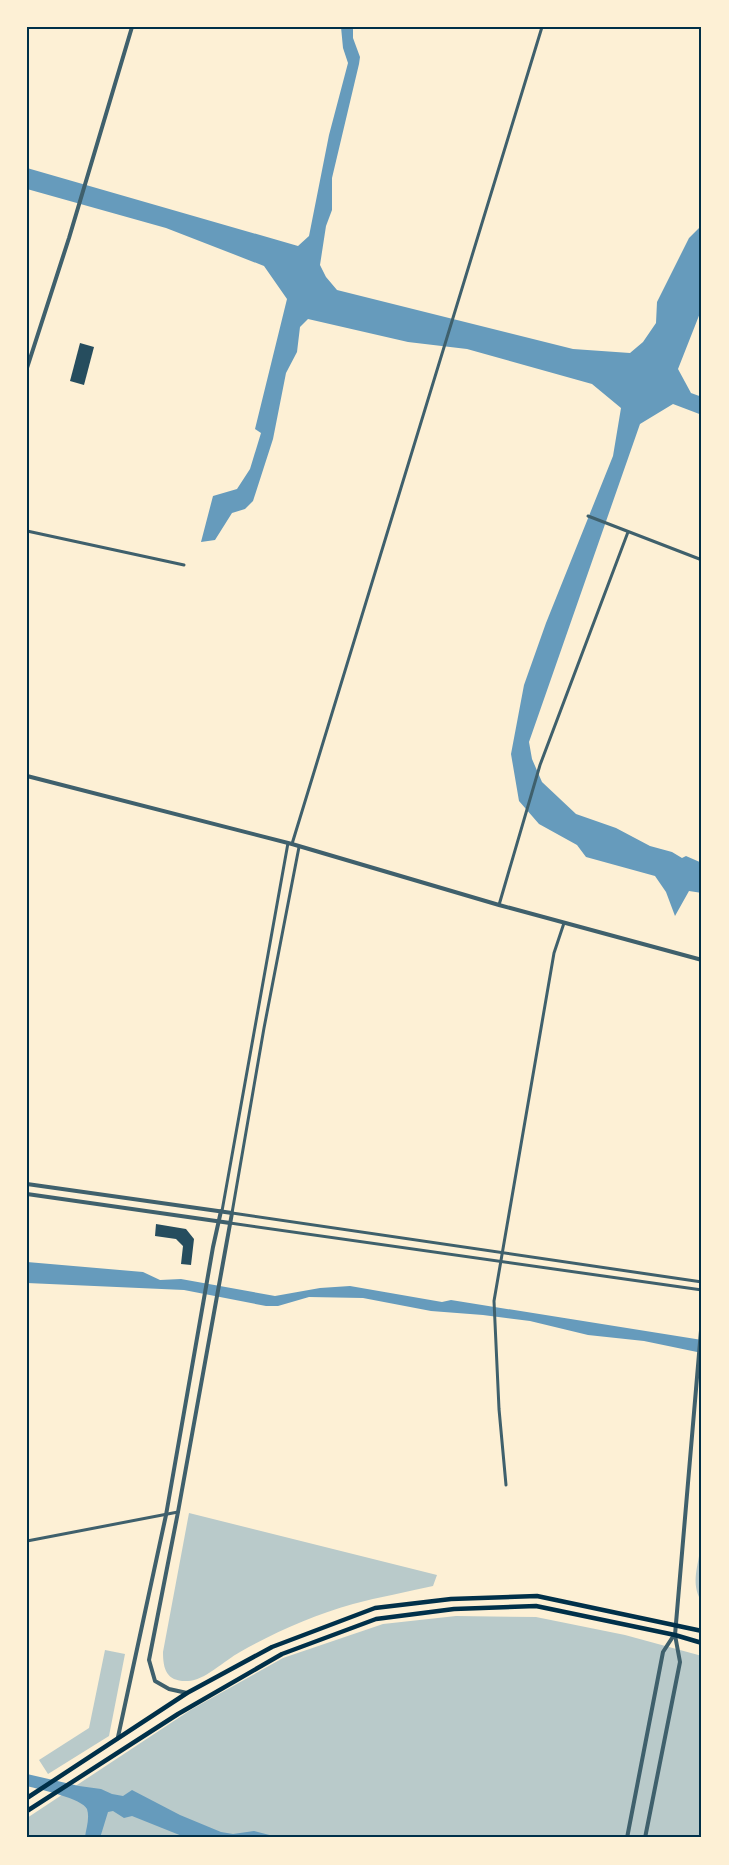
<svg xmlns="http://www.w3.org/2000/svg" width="729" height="1865" font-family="Roboto,sans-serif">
<rect width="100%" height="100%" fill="#fdf0d5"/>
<g fill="#b9caca">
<path d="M189,1513L437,1575L433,1586C407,1592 379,1597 353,1604C314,1615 275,1632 240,1652C225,1660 204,1681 188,1681C167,1682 163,1670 163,1652Z"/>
<path d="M699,1556L702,1557V1602C692,1587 696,1573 699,1556Z"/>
<polygon points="456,1616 536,1617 625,1635 702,1656 702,1838 27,1838 27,1818 192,1709 283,1658 383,1624"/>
<polygon points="105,1650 125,1654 109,1736 48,1774 39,1760 89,1728"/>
</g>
<g fill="#669bbc">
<polygon points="341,27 353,27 353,38 360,57 359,64 332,178 332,210 326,226 320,265 326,277 337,290 573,349 630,353 643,342 656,323 657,302 689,238 702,225 702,308 678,369 691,393 702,397 702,415 673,404 640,424 529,742 532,759 542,782 576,814 616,828 650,846 672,852 682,858 686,856 702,863 702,893 689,891 675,916 666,892 655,876 586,857 577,845 539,824 519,801 511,754 524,685 546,623 613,456 621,408 592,384 467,349 408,342 308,319 300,327 297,352 286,373 273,439 253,501 245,509 232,513 215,540 201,542 213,496 237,489 250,469 261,433 255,429 287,299 264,266 166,228 27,189 27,168 298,246 309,236 329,135 348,63 343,48"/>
<polygon points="27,1262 143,1272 160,1280 181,1279 275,1296 320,1288 350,1286 442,1302 451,1300 702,1340 702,1353 644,1341 588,1335 530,1321 483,1315 431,1311 363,1298 309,1297 278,1306 266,1306 184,1290 27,1283"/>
<path d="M27,1774L79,1786L101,1789L112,1794L123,1796L132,1790L180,1815L221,1832L233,1834L254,1831L281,1838H187L132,1816L124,1818L113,1811L108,1812L100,1838H86L85,1837C86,1829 90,1818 87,1809C83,1799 39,1789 27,1786Z"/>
</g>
<g fill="#264d5e">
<polygon points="80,343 94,347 84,385 70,381"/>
<polygon points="156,1224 186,1229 194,1239 191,1265 181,1264 183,1246 176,1239 155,1236"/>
</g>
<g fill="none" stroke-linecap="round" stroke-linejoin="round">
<g stroke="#3f606c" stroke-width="3">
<polyline points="588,516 702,560"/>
<polyline points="27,531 184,565"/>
<polyline points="292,844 542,27"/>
<polyline points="299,847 264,1028 232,1213 702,1282"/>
<polyline points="499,905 540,765 628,532"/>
<polyline points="222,1211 288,843"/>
<polyline points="230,1223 702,1290"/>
<polyline points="506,1485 499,1409 494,1301 554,953 564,923"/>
<polyline points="27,1541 178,1512"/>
</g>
<g stroke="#3f606c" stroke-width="4">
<polyline points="27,368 69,238 132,27"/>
<polyline points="27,776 292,844 499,905 702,960"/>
<polyline points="27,1184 232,1213 178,1512 149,1660 155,1681 169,1689 187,1693"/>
<polyline points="27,1194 230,1223"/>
<polyline points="118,1737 166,1515 213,1247 221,1211"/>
<polyline points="627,1838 663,1652 674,1635"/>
<polyline points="645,1838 680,1662 675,1635 702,1319"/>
</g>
<g stroke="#003049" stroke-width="4.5">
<polyline points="27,1798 187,1693 272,1647 375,1608 451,1599 537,1596 702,1631"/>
<polyline points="27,1811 178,1714 282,1654 376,1619 454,1609 536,1606 675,1635 702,1643"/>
</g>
</g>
<rect width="729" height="1865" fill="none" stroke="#fdf0d5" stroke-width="57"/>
<rect x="28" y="28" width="672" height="1808" fill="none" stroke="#003049" stroke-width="2"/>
</svg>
